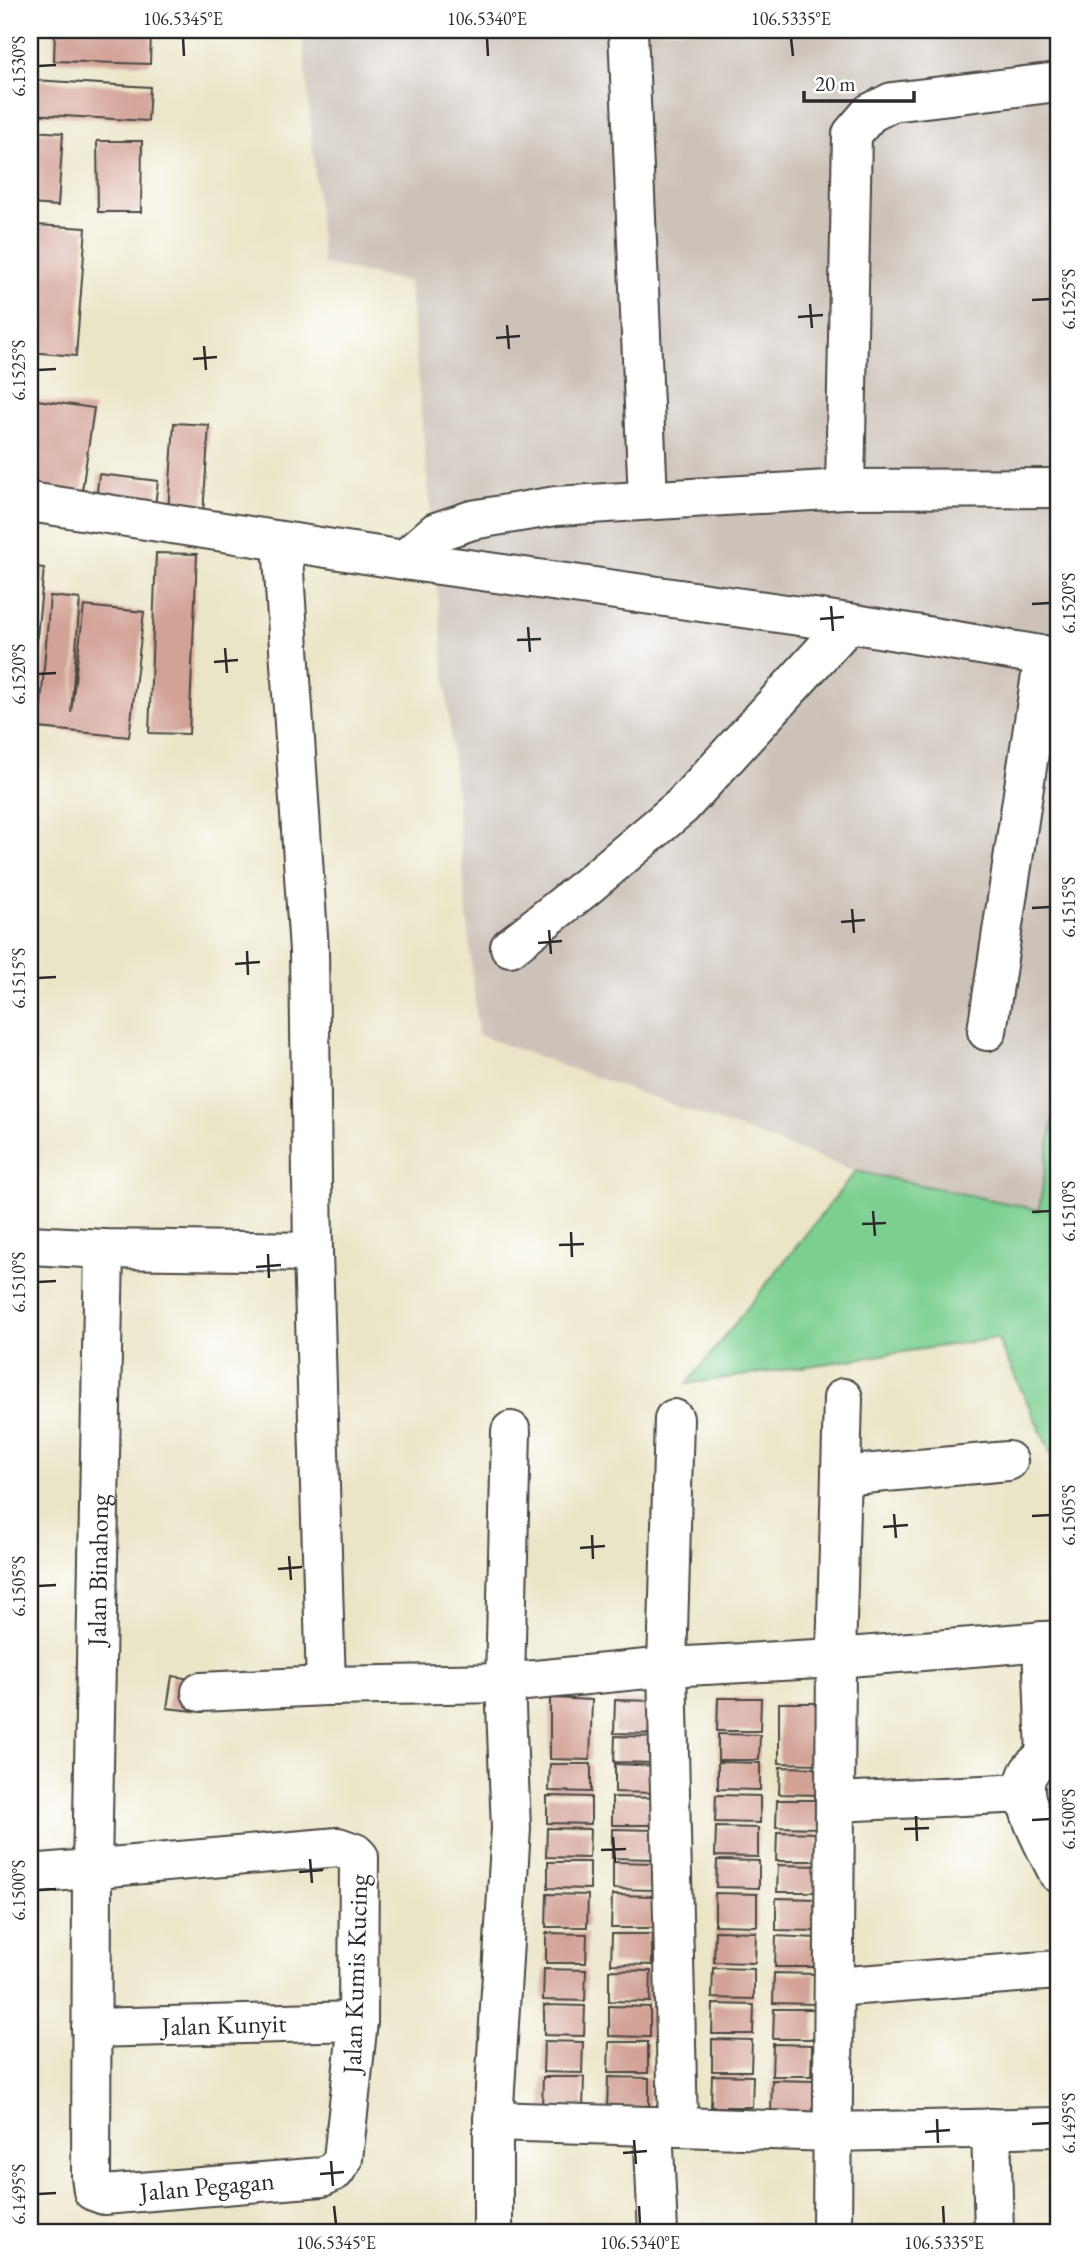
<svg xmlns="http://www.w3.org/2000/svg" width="1088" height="2262" font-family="'EB Garamond',serif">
<rect width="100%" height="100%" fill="#fff"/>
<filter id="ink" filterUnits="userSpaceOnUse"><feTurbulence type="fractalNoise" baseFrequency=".0143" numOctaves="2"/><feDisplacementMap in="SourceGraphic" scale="14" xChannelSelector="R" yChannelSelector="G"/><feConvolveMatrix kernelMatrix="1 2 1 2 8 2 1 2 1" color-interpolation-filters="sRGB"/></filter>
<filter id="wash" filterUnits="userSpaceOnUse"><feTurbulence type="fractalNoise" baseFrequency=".00686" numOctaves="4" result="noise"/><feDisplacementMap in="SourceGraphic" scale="28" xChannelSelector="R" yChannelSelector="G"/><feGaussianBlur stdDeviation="1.57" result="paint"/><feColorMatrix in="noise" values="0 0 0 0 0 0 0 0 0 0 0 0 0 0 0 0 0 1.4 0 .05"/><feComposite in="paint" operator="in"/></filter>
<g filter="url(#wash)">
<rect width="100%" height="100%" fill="#ebe5c7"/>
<polygon fill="#ccc2b9" points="302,30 1058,30 1058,1085 1039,1210 856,1171 478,1035 409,282 323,264"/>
<polygon fill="#7bcf91" stroke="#537d5e" stroke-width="2" points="1058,1085 1058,1468 997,1338 687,1384 856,1171 1039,1210"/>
<g id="blocks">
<g fill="#d3a296">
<polygon points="55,30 151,30 150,64 54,61"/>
<polygon points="33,80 150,87 148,121 30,114"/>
<polygon points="30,131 63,133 58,206 30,204"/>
<polygon points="97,141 142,141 141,212 98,212"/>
<polygon points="36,225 86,228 76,356 30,352 30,301"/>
<polygon points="30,399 94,408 82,491 30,484"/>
<polygon points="174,423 209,425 203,514 168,512"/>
<polygon points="99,474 158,481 155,506 96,500"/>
<polygon points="156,553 197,554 189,734 149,733"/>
<polygon points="30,566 44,568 32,686 30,686"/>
<polygon points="50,596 80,599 71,713 84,606 144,612 129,737 39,728"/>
<polygon points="172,1676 198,1680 194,1711 167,1708"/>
<polygon points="550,1698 592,1700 590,1760 550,1759"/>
<polygon points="718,1698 761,1698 760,1731 717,1731"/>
<polygon points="615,1700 657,1701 656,1734 614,1733"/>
<polygon points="779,1703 821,1703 820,1764 779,1763"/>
<polygon points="718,1734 760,1735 759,1760 718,1760"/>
<polygon points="615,1736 657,1737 656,1763 614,1762"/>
<polygon points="718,1762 760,1763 760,1790 718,1789"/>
<polygon points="550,1764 591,1764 591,1792 549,1791"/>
<polygon points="615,1764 657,1766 656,1793 615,1792"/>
<polygon points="780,1767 821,1768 820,1795 779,1794"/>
<polygon points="716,1795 760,1796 760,1823 715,1822"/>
<polygon points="547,1796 591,1797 591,1824 547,1823"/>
<polygon points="612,1797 657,1798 656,1825 612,1825"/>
<polygon points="777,1800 821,1800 820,1828 776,1827"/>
<polygon points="716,1827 758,1828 758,1857 715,1856"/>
<polygon points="547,1828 590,1829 589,1858 546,1857"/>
<polygon points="612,1829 655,1830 655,1859 612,1858"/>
<polygon points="777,1832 819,1833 818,1861 776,1861"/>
<polygon points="717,1860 759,1861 759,1888 716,1887"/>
<polygon points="548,1862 590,1862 590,1889 548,1888"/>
<polygon points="613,1862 655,1863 655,1890 613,1889"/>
<polygon points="778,1865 819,1866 819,1892 777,1892"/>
<polygon points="715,1893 757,1894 757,1926 715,1925"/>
<polygon points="547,1894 588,1895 587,1927 546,1927"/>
<polygon points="612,1895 654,1896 653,1928 611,1928"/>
<polygon points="776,1898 818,1899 817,1931 776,1930"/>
<polygon points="715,1931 756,1932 755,1963 714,1962"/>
<polygon points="546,1933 587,1934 586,1963 546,1963"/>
<polygon points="612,1934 652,1934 652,1965 611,1964"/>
<polygon points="776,1936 817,1938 816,1967 775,1967"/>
<polygon points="713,1968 754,1969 754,1999 712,1998"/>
<polygon points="544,1969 586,1970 585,2001 543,2000"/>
<polygon points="609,1970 651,1971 650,2002 609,2001"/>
<polygon points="774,1973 815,1974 814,2004 773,2003"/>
<polygon points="713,2004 754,2005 753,2034 712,2034"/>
<polygon points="544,2005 585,2006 584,2036 544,2035"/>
<polygon points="609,2006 650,2007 650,2037 609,2036"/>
<polygon points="774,2009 815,2009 814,2039 773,2039"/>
<polygon points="712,2039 752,2040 751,2071 712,2071"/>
<polygon points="544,2041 583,2042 582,2073 543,2072"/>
<polygon points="609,2042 648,2042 648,2073 608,2073"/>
<polygon points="773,2044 812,2045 811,2076 772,2076"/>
<polygon points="712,2075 753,2076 752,2107 711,2107"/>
<polygon points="543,2077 584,2077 583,2108 542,2108"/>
<polygon points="608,2077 649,2078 649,2110 607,2109"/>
<polygon points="772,2080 814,2081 813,2112 771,2112"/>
</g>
</g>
</g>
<g filter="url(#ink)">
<use href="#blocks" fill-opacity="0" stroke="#484742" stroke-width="2"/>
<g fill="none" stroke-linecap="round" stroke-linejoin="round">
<g stroke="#484742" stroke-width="42">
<g id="minor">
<polyline points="628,30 648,499"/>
<polyline points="845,489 852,134 870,113 892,102 1058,82"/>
<polyline points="30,502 404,560 849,623 1058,658"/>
<polyline points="282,542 309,951 313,1252 326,1686"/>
<polyline points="404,560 436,532 472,520 556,506 845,489 1058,488"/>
<polyline points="510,947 586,887 682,806 849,623"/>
<polyline points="987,1031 1044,655"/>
<polyline points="30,1245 104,1249 313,1252"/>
<polyline points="674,1419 667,1667 678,2126"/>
<polyline points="841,1476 1008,1461"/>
<polyline points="1042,1641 1046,1757"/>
<polyline points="201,1692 326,1686 505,1683 667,1667 836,1658 1058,1640"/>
<path d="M1058,1750C1046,1757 1030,1764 1026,1779C1019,1804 1048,1851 1058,1873"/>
<polyline points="836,1802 1025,1793"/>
<path id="s1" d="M30,1874L338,1847L355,1853L359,1857L358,2021L343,2159L335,2171L322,2177L104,2195L93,2191L91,2176L92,1870L104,1249"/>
<polyline points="834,1987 1058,1970"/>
<path id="s2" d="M91,2028L358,2021"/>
<polyline points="493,2121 833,2132 1058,2127"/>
<polyline points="653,2126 658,2232"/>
<polyline points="991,2128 994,2232"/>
<polyline points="493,2232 493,2121 511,1828 505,1683 511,1431"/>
<polyline points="832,2232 836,1658 843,1398"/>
</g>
</g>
<use href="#minor" stroke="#fff" stroke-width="38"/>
</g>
</g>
<path fill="none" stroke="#2b2b2b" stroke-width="2.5" d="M183,38L184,56M487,38L488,56M791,38L793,56M38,66L56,65M1032,300L1050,299M810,304L812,328M798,317L823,315M507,325L509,349M496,338L520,336M204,346L206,370M193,359L217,357M38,370L56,369M1032,604L1050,603M831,606L833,631M820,619L844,617M528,627L530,652M517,640L541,639M225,648L227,673M214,662L238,660M38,674L56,673M1032,908L1050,907M852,909L854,933M841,922L865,920M549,930L551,954M538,943L562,941M247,951L248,975M235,964L260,962M38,978L56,977M873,1211L875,1236M1032,1212L1050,1211M862,1224L886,1223M571,1232L572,1257M559,1245L584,1244M268,1254L269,1278M256,1267L281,1265M38,1282L56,1281M894,1514L896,1538M1032,1516L1050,1515M883,1527L908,1525M592,1535L593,1559M580,1548L605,1546M289,1556L291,1580M278,1569L302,1567M38,1586L56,1585M916,1816L917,1841M1032,1820L1050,1819M904,1829L929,1828M613,1837L615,1862M601,1850L626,1849M310,1859L312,1883M299,1872L323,1870M38,1890L56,1889M937,2119L938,2143M1032,2124L1050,2123M925,2132L950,2130M634,2140L636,2164M623,2153L647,2151M331,2161L333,2186M320,2174L344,2172M38,2194L56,2193M334,2206L336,2224M639,2206L640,2224M943,2206L944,2224"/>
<g text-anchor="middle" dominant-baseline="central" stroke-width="5" stroke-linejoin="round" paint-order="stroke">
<g font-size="26" fill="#2b2b2b" stroke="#fff">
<text stroke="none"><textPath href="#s1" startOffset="1516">Jalan Binahong</textPath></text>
<text transform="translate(355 1974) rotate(-88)">Jalan Kumis Kucing</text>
<text stroke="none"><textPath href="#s2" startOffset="133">Jalan Kunyit</textPath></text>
<text transform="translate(207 2186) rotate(-5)">Jalan Pegagan</text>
</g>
</g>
<rect width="1088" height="2262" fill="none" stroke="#fff" stroke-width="77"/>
<path d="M804 91v10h110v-10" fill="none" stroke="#2b2b2b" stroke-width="3.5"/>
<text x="815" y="91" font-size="21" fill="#2b2b2b" stroke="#ffffff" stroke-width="5" paint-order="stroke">20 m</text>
<rect x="38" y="38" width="1012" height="2186" fill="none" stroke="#2b2b2b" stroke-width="2.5"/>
<g font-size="18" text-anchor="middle" fill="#2b2b2b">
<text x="183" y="25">106.5345°E</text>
<text x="487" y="25">106.5340°E</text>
<text x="791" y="25">106.5335°E</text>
<text transform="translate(19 66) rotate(-90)" y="6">6.1530°S</text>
<text transform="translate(1069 299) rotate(-90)" y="6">6.1525°S</text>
<text transform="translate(19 370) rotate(-90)" y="6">6.1525°S</text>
<text transform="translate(1069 603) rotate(-90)" y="6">6.1520°S</text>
<text transform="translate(19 674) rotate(-90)" y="6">6.1520°S</text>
<text transform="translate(1069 907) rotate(-90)" y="6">6.1515°S</text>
<text transform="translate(19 978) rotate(-90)" y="6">6.1515°S</text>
<text transform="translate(1069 1211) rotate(-90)" y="6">6.1510°S</text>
<text transform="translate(19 1282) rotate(-90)" y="6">6.1510°S</text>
<text transform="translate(1069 1515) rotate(-90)" y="6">6.1505°S</text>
<text transform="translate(19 1586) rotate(-90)" y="6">6.1505°S</text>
<text transform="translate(1069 1819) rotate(-90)" y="6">6.1500°S</text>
<text transform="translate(19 1890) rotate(-90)" y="6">6.1500°S</text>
<text transform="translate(1069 2123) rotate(-90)" y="6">6.1495°S</text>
<text transform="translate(19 2194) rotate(-90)" y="6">6.1495°S</text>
<text x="336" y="2249">106.5345°E</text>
<text x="640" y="2249">106.5340°E</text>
<text x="944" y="2249">106.5335°E</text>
</g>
</svg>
